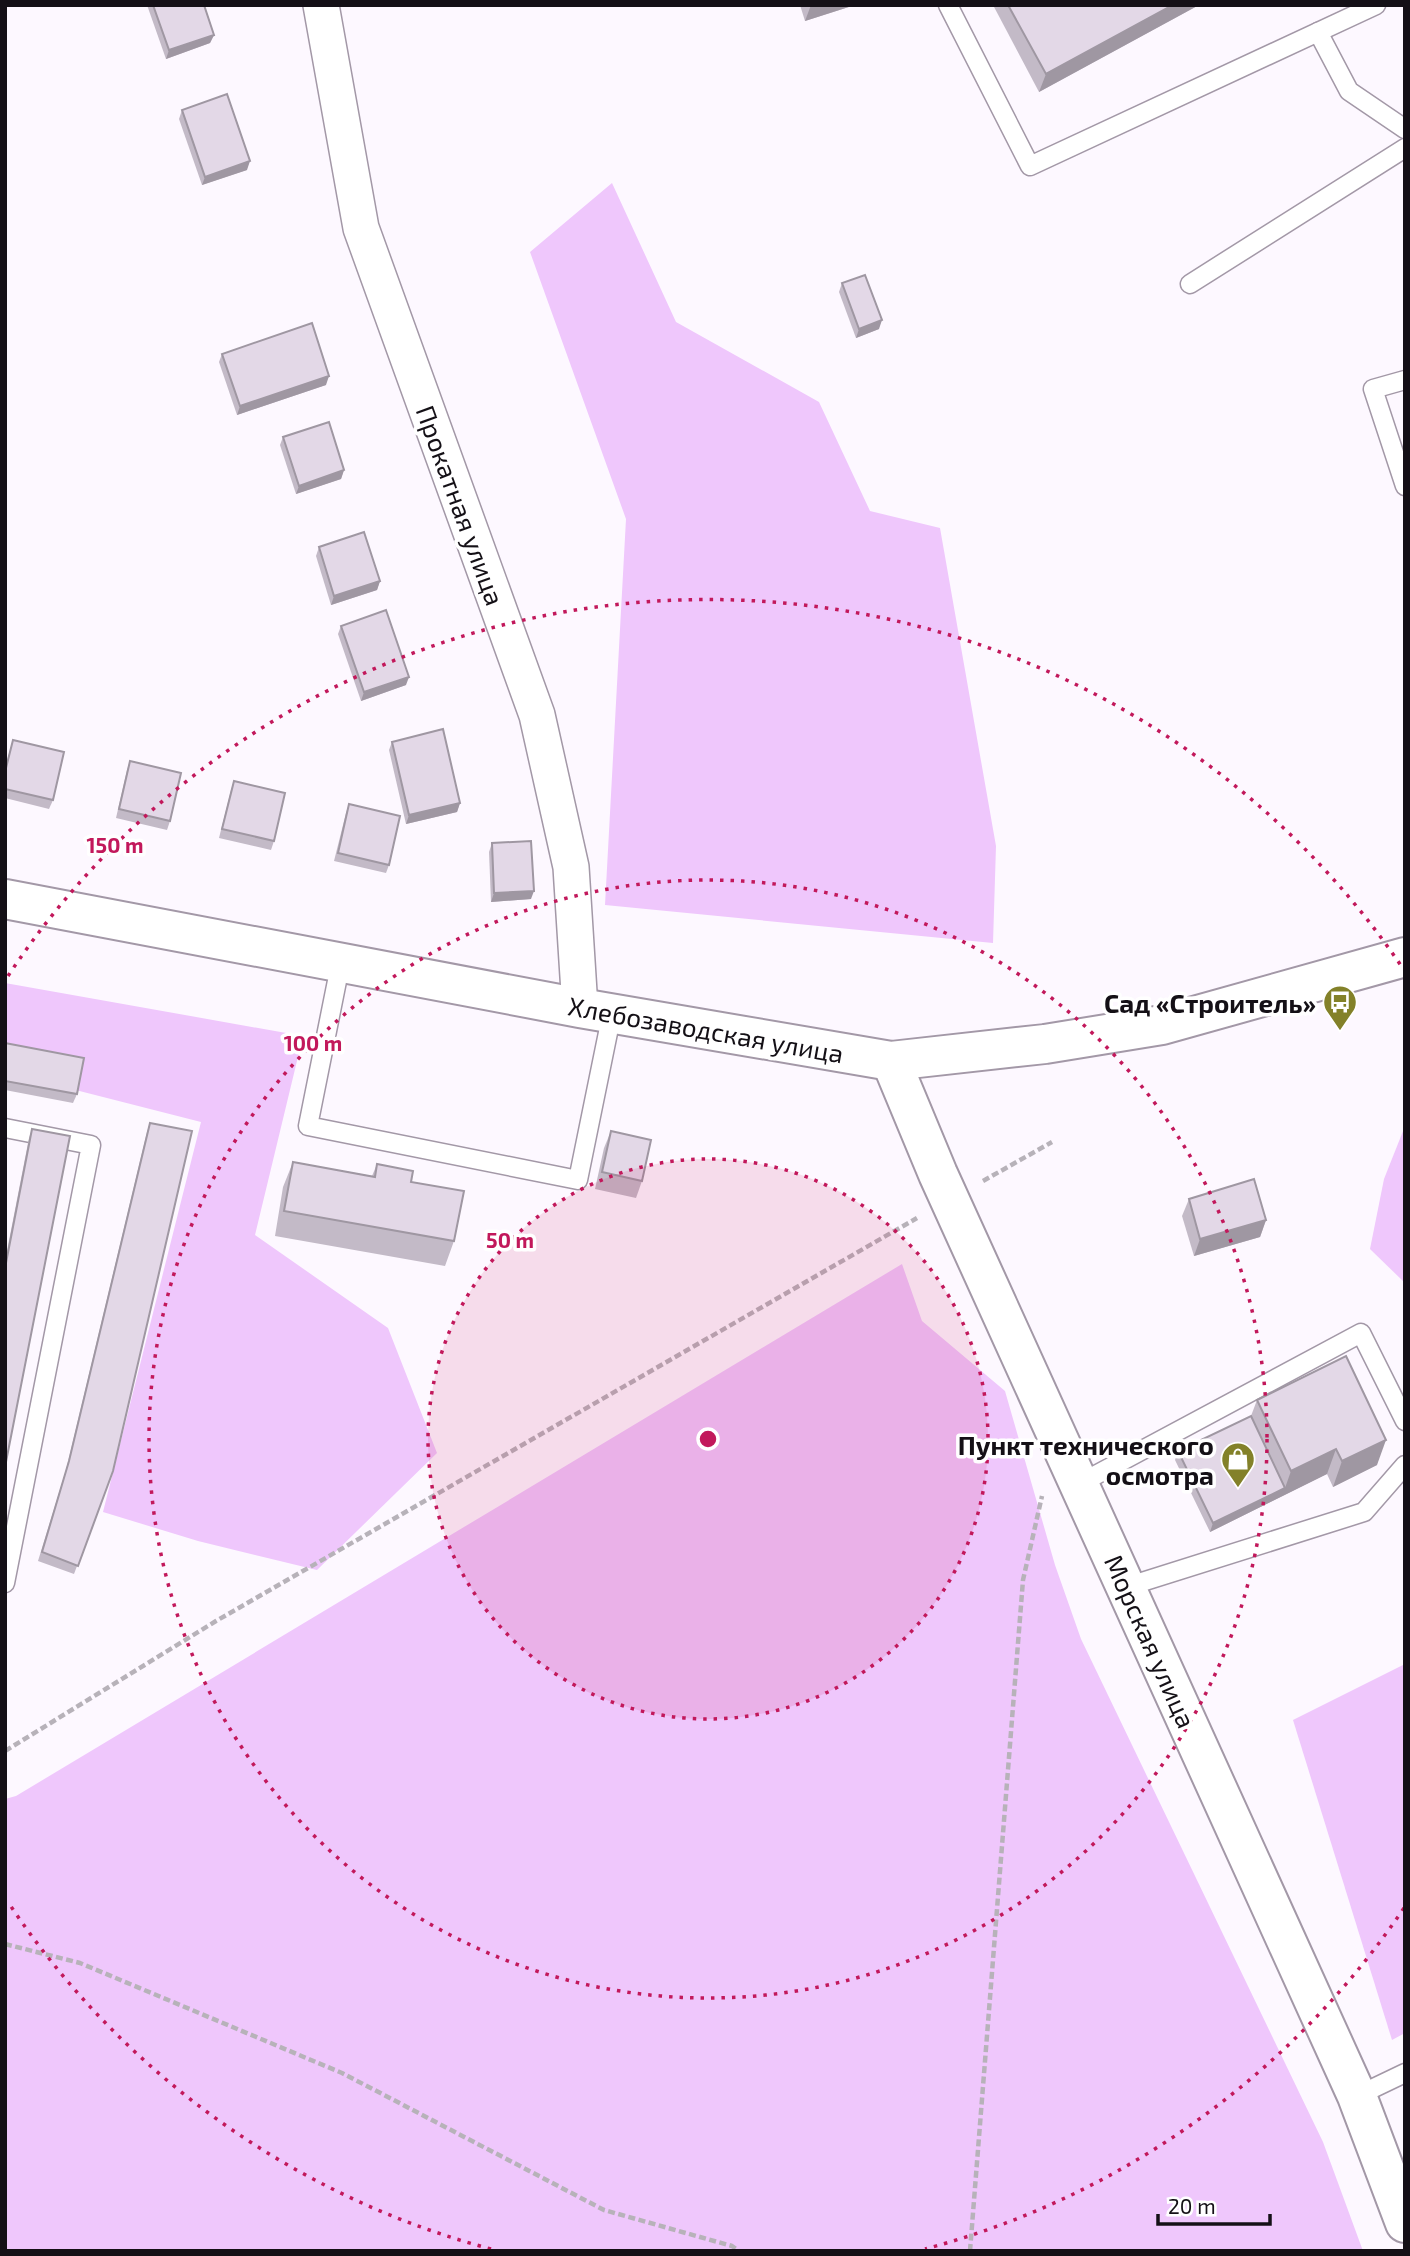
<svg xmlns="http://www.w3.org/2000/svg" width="1410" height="2256" font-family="'Exo 2',sans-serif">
<rect width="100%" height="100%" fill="#fdf8ff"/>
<g fill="#efc7fc">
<polygon points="612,183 676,322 819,402 870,511 940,528 996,846 993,943 605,905 626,519 530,252"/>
<polygon points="5,983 303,1036 255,1235 388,1328 437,1453 317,1570 198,1541 103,1512 201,1122 5,1072"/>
<polygon points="1405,1126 1405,1283 1370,1249 1384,1179"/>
<polygon points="902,1264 922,1321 1005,1391 1055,1565 1081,1639 1323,2142 1363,2251 5,2251 5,1799 16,1796"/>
<polygon points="1405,1664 1405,2033 1392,2040 1293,1720"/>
</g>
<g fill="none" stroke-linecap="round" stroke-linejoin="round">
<g stroke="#a398a7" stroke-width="21">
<g id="lane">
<polyline points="948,5 1030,166 1376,5"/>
<polyline points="1318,32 1349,91 1405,129"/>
<polyline points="1190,284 1405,148"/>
<polyline points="1405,380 1373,389 1405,486"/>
<polyline points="341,961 308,1126 578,1180 612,1013"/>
<polyline points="5,1128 91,1145 5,1583"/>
<polyline points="1079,1484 1361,1333 1405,1421"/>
<polyline points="1126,1587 1364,1512 1405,1465"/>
<polyline points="1357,2096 1405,2073"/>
</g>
</g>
<g stroke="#a398a7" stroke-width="38">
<polyline id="street" points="321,5 361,228 537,715 571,867 580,1008"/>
</g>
<g stroke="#a398a7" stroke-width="42">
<polyline id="secondary" points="891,1061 938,1174 1357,2096 1405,2223"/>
</g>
<g stroke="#a398a7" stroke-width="42">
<polyline id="primary" points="5,899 580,1008 891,1061 1045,1044 1162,1025 1405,957"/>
</g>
<g stroke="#b7b2b9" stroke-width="4.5" stroke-dasharray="7 3.5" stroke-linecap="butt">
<polyline points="983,1181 1052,1142"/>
<polyline points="5,1751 216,1621 917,1218"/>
<polyline points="5,1944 80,1963 342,2073 604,2210 732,2246 739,2251"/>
<polyline points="970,2251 1023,1580 1042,1496"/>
</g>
<use href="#lane" stroke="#fff" stroke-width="18"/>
<use href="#street" stroke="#fff" stroke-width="35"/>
<use href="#secondary" stroke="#fff" stroke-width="38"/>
<use href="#primary" stroke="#fff" stroke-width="38"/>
</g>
<g fill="#c3bac7">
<polygon points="147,5 204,5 214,35 210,43 166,59"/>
<polygon points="800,5 855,5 805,21"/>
<polygon points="993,5 1199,5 1039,92"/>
<polygon points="182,110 247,170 202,185 179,119"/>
<polygon points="842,283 879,329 856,338 839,292"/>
<polygon points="222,354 326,385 237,415 219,362"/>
<polygon points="283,437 344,470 341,479 296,494 280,445"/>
<polygon points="319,547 380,581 377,590 331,605 316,556"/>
<polygon points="341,626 406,685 361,701 338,634"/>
<polygon points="13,740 53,800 49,809 5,798 5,767"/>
<polygon points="392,742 460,803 457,812 406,824 389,750"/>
<polygon points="130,761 170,821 167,830 116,818 127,770"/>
<polygon points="234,781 274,841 271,850 219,838 231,790"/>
<polygon points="349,804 389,865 386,873 334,861 346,813"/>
<polygon points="492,843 531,899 491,902 489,852"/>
<polygon points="5,1043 77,1094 73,1103 5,1090"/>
<polygon points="150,1123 113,1471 74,1574 38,1561 66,1470 147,1132"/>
<polygon points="32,1129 5,1467 5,1261 29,1138"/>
<polygon points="611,1131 642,1181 636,1198 595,1189 604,1148"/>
<polygon points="293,1162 372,1176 377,1164 411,1182 454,1241 445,1266 275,1236 283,1187"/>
<polygon points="1189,1199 1266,1220 1260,1237 1194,1256 1182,1216"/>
<polygon points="1257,1400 1377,1465 1333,1487 1327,1474 1210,1532 1175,1460 1178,1451 1251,1416"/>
</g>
<g fill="#9f97a2">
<polygon points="811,5 855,5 805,21"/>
<polygon points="1173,5 1199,5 1039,92 1046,74"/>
<polygon points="214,35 210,43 166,59 169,50"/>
<polygon points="250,161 247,170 202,185 205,177"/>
<polygon points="882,320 879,329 856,338 859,329"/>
<polygon points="329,376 326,385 237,415 240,406"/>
<polygon points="344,470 341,479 296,494 299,486"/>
<polygon points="380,581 377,590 331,605 334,596"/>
<polygon points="409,677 406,685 361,701 364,692"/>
<polygon points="460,803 457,812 406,824 409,815"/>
<polygon points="534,891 531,899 491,902 494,893"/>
<polygon points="1266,1220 1260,1237 1194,1256 1200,1239"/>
<polygon points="1386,1440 1377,1465 1333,1487 1342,1461"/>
<polygon points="1336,1449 1327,1474 1210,1532 1213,1523 1285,1488 1291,1471"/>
</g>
<g fill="#e3d8e7" stroke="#9f97a2" stroke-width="2">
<polygon points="153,5 204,5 214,35 169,50"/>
<polygon points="1008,5 1173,5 1046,74"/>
<polygon points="227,94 250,161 205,177 182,110"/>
<polygon points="865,275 882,320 859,329 842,283"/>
<polygon points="312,323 329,376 240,406 222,354"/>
<polygon points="329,422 344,470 299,486 283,437"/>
<polygon points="364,532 380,581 334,596 319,547"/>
<polygon points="386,610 409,677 364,692 341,626"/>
<polygon points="443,729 460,803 409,815 392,742"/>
<polygon points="13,740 64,752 53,800 5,789 5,772"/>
<polygon points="130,761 181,773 170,821 119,809"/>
<polygon points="234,781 285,793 274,841 222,829"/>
<polygon points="349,804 400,816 389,865 338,853"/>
<polygon points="531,841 534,891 494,893 492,843"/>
<polygon points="5,1043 84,1058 77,1094 5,1081"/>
<polygon points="150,1123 192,1131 113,1471 78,1566 42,1552 69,1461"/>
<polygon points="32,1129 70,1136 5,1467 5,1268"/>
<polygon points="611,1131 651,1140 642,1181 602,1172"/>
<polygon points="293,1162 375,1177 377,1164 413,1171 411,1182 464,1191 454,1241 284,1211"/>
<polygon points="1254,1179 1266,1220 1200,1239 1189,1199"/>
<polygon points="1346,1356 1386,1440 1342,1461 1336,1449 1291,1471 1257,1400"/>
<polygon points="1251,1416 1285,1488 1213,1523 1178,1451"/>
</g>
<circle cx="708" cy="1439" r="280" fill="#c2185b" fill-opacity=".12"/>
<g fill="none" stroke="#c2185b" stroke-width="3.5" stroke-dasharray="3.5 7">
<circle cx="708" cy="1439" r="280"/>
<circle cx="708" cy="1439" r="559"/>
<path d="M1404 1908A839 839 0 0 1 925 2249M491 2249A839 839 0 0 1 8 1902M8 976A839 839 0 0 1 1404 970"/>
</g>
<defs>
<g id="bus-pin" transform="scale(1.75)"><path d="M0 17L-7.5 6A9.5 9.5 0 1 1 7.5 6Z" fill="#838129" stroke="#fff"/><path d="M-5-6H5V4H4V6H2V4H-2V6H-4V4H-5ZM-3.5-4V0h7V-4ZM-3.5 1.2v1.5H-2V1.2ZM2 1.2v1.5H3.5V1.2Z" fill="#fff"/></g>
<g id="shop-pin" transform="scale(1.75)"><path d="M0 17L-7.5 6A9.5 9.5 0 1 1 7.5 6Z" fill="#838129" stroke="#fff"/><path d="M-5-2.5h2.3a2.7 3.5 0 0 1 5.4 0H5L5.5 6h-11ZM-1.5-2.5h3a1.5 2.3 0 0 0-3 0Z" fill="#fff"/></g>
</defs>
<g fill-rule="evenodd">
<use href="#bus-pin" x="1340" y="1002"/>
<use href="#shop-pin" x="1238" y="1459"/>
</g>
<g text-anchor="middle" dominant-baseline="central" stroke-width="7" stroke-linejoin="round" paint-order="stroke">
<g font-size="26" fill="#141016" stroke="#fff">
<text transform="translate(461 505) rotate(70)">Прокатная улица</text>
<text transform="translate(706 1029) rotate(10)">Хлебозаводская улица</text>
<text transform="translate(1151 1641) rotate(66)">Морская улица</text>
</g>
<g font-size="26" font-weight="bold" fill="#141016" stroke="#fff" text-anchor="end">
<text x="1316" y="1002">Сад «Строитель»</text>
<text x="1214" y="1444">Пункт технического<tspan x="1214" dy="30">осмотра</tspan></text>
</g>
</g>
<circle cx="708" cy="1439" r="10" fill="#c2185b" stroke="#fff" stroke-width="3.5"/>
<g font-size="21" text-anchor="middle" font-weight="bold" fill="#c2185b" stroke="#fff" stroke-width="7" stroke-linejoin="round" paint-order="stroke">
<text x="115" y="853">150 m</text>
<text x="313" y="1051">100 m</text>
<text x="510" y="1248">50 m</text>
</g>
<rect width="1410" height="2256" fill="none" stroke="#141016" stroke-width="14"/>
<path d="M1158 2214v10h112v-10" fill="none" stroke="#141016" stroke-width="3.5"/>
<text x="1168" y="2214" font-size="21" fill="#141016" stroke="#ffffff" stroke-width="5" paint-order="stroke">20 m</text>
</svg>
